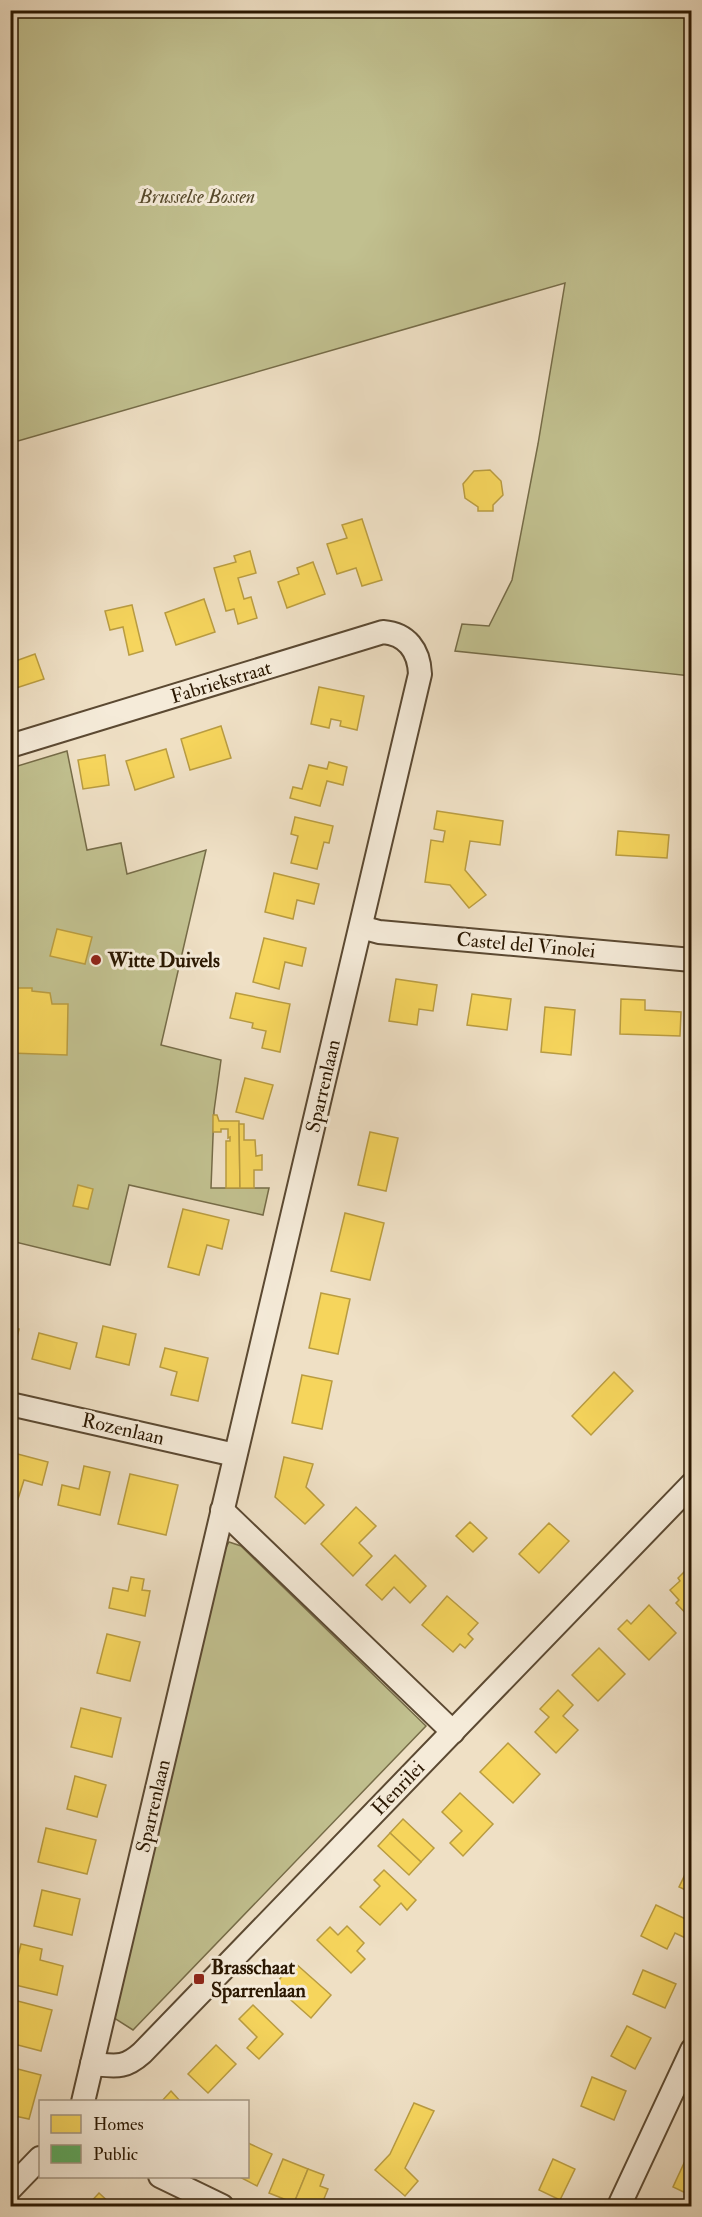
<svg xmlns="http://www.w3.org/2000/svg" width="702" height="2217" font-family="'IM FELL Double Pica',serif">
<rect width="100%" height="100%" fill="#efe0c5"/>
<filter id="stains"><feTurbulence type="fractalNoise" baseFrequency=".00333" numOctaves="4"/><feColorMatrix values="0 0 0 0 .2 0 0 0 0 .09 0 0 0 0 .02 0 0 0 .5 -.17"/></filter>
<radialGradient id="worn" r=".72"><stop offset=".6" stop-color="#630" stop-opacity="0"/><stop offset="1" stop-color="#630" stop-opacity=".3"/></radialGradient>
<g fill="#c1c08f" stroke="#766c48" stroke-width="1.5">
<polygon points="11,10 691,11 691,676 455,651 462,624 489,626 512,580 538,444 565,283 11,443"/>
<polygon points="67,751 87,850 121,843 127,874 206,850 161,1045 221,1060 214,1111 211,1188 269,1188 263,1215 129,1185 110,1265 11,1241 11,768"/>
<polygon points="229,1542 241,1546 426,1726 133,2030 114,2018 223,1553"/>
</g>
<g fill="#f6d55c" stroke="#b99c41" stroke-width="1.5">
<polygon points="490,470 501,481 503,495 493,505 493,511 478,511 478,507 465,498 463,484 474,471"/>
<polygon points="362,519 382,580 362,586 356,568 337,574 327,544 347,538 342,525"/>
<polygon points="250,551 256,573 238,578 244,599 251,597 257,618 238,624 234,609 226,611 214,568 236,562 234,556"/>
<polygon points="313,562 325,594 287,608 278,582 299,574 297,568"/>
<polygon points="204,599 215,632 176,645 165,613"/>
<polygon points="132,605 143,651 129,655 123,627 110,630 105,611"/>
<polygon points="35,654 44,679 10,690 10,663"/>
<polygon points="319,687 364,696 357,730 340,726 341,721 331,719 329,728 311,724"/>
<polygon points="221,726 231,758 190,770 181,739"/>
<polygon points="166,749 174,777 135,790 126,761"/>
<polygon points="105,755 109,785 83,789 78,760"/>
<polygon points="329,762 347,767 343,785 327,781 320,806 290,798 293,787 302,789 309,765 327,769"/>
<polygon points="437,811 503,821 500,845 470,841 465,870 486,895 469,908 450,885 425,882 431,840 443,842 445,831 434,829"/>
<polygon points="295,817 333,826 329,843 324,842 317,869 291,863 298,836 291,834"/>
<polygon points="618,831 669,835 667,858 616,855"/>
<polygon points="274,873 319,884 314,904 297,900 293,919 265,912"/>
<polygon points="57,929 92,937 85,964 50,956"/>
<polygon points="264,938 306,948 302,966 285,962 279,989 253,982"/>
<polygon points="396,979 437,985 433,1011 419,1009 417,1025 389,1021"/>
<polygon points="16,988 32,988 32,991 50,993 52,1004 68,1004 67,1055 10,1053"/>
<polygon points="236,993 290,1004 280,1052 262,1048 266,1031 252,1028 253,1023 230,1018"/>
<polygon points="472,994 511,999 507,1030 467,1025"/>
<polygon points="621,999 645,1000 645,1010 681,1012 680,1036 620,1034"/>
<polygon points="545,1007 575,1010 571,1055 541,1052"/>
<polygon points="245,1078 273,1085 263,1119 236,1112"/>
<polygon points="213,1115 217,1115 219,1121 239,1121 240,1188 226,1188 226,1141 230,1141 230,1137 228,1138 228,1129 221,1129 221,1132 213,1132"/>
<polygon points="239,1124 244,1124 244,1140 255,1140 256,1156 262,1155 262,1170 254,1170 254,1188 240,1188"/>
<polygon points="370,1132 398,1138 386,1191 358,1185"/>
<polygon points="78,1185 93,1189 88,1209 73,1206"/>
<polygon points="183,1209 229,1220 222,1249 207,1245 199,1275 168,1267"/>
<polygon points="345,1213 384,1223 370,1280 331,1271"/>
<polygon points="321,1293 350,1299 338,1354 309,1348"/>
<polygon points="103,1326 136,1334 129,1365 96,1357"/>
<polygon points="10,1327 19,1329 12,1358 10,1358"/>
<polygon points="39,1333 77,1343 70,1369 32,1359"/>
<polygon points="165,1348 208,1358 198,1401 171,1395 177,1372 160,1367"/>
<polygon points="614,1372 633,1391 591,1435 572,1416"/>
<polygon points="302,1375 332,1381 322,1429 292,1423"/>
<polygon points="10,1452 48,1462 42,1485 24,1480 18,1499 10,1497"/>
<polygon points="284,1457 313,1464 306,1487 324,1505 305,1524 275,1497"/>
<polygon points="84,1466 110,1472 100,1515 58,1505 62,1485 79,1489"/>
<polygon points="130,1474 178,1485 166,1535 118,1524"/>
<polygon points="356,1507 376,1526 359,1543 372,1556 353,1576 321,1544"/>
<polygon points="470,1522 487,1538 473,1552 456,1536"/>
<polygon points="549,1523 569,1541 539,1573 519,1554"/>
<polygon points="395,1555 426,1586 410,1603 394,1587 382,1600 366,1585"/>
<polygon points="684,1572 692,1579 691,1619 676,1603 679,1600 670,1590 680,1581 678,1578"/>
<polygon points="131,1577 144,1579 142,1590 150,1591 145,1616 109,1608 113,1588 128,1591"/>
<polygon points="447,1596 478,1623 468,1634 473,1639 465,1648 460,1644 453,1652 422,1625"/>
<polygon points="649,1605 676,1633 649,1660 618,1629 627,1620 631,1624"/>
<polygon points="107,1634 140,1642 130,1681 97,1673"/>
<polygon points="599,1648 625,1674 598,1701 572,1675"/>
<polygon points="558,1690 573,1705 563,1716 578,1730 556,1753 535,1732 549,1717 540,1709"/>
<polygon points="81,1708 121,1718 112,1757 71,1747"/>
<polygon points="508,1743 540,1774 513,1803 480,1772"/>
<polygon points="75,1776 106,1785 97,1817 67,1809"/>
<polygon points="460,1793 493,1824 463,1856 450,1843 462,1831 442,1812"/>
<polygon points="403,1819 434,1848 421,1862 390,1833"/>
<polygon points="46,1828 96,1840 87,1874 38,1862"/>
<polygon points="390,1833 421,1862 409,1875 378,1846"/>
<polygon points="692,1860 692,1893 679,1887"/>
<polygon points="384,1870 416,1900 407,1910 401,1903 380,1925 360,1907 380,1886 374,1880"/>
<polygon points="42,1890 80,1899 72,1935 34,1926"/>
<polygon points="656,1905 692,1922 692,1941 675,1933 667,1949 641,1936"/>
<polygon points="347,1926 364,1943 357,1951 365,1959 351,1973 317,1940 330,1927 338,1935"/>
<polygon points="21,1944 42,1949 40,1960 63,1966 57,1995 11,1984"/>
<polygon points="295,1963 331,1995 311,2018 274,1985"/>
<polygon points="643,1970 676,1984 665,2008 633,1994"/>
<polygon points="10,1999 52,2010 41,2051 10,2043"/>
<polygon points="253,2005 283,2034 259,2059 247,2048 257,2037 239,2019"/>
<polygon points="627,2026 651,2038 635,2069 611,2056"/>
<polygon points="216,2045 236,2064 208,2093 188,2074"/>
<polygon points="10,2067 41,2075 29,2119 10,2115"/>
<polygon points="592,2077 626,2091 614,2120 581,2106"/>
<polygon points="171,2091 181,2102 161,2102"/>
<polygon points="414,2103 434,2111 405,2168 418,2181 405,2196 375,2170 390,2154"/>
<polygon points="248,2143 272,2154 257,2186 238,2176 248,2176"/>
<polygon points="691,2148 692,2148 692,2196 673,2187"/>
<polygon points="283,2159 308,2169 294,2203 269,2193"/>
<polygon points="553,2159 575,2169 560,2200 539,2190"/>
<polygon points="308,2169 324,2175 320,2186 328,2189 321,2206 303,2206 294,2203"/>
<polygon points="99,2193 113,2206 87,2206"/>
</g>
<polygon fill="#5aae61" stroke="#4c8144" stroke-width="1.5" points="10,948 17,948 13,1041 10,1041"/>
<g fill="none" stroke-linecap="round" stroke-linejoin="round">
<g stroke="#5b4932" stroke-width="26">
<g id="street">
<path d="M10,746L383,632C407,634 419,650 420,674L83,2102"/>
<polyline points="361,927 379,932 692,960"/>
<polyline points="10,1404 235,1455"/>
<polyline points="222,1510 453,1732"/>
<path d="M92,2064C116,2066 124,2069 142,2053L692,1484"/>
<polyline points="160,2176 222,2206"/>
<polyline points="10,2189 40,2158"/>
<polyline points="619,2206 692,2050"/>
</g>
</g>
<use href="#street" stroke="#f5ebd9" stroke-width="22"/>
</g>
<g fill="#8f2418" stroke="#f5ebd9" stroke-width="2">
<circle cx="96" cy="960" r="6"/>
<rect x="193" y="1973" width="12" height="12" rx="3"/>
</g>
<g text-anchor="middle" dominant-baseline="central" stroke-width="6" stroke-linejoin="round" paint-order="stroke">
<g font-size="20" font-style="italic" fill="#574a2c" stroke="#f5ebd9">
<text x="197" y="196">Brusselse Bossen</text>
</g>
<g font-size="20" fill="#2a1701" stroke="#f5ebd9">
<text transform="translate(221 682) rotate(-17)">Fabriekstraat</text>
<text transform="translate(526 945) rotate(5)">Castel del Vinolei</text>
<text transform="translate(323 1086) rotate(-77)">Sparrenlaan</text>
<text transform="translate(123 1429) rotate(13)">Rozenlaan</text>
<text transform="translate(398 1788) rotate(-46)">Henrilei</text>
<text transform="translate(153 1806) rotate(-77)">Sparrenlaan</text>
</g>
<g font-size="20" font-weight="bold" fill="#2a1701" stroke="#f5ebd9" text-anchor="start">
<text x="108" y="960">Witte Duivels</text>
<text x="211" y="1967">Brasschaat<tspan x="211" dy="23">Sparrenlaan</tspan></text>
</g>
</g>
<rect width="702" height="2217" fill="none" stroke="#efe0c5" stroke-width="36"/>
<rect x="12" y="12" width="678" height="2193" fill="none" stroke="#2a1701" stroke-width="3"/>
<rect x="18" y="18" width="666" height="2181" fill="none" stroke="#2a1701" stroke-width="1.5"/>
<rect x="39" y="2100" width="210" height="78" fill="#f5ebd9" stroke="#a49683" stroke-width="1.5"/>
<rect x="51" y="2115" width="30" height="18" fill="#f6d55c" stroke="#a49683" stroke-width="1.5"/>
<text x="93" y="2130" font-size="18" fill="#2a1701">Homes</text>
<rect x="51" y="2145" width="30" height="18" fill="#5aae61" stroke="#a49683" stroke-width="1.5"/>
<text x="93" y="2160" font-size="18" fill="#2a1701">Public</text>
<rect width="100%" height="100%" filter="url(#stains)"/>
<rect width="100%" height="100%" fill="url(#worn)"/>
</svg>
